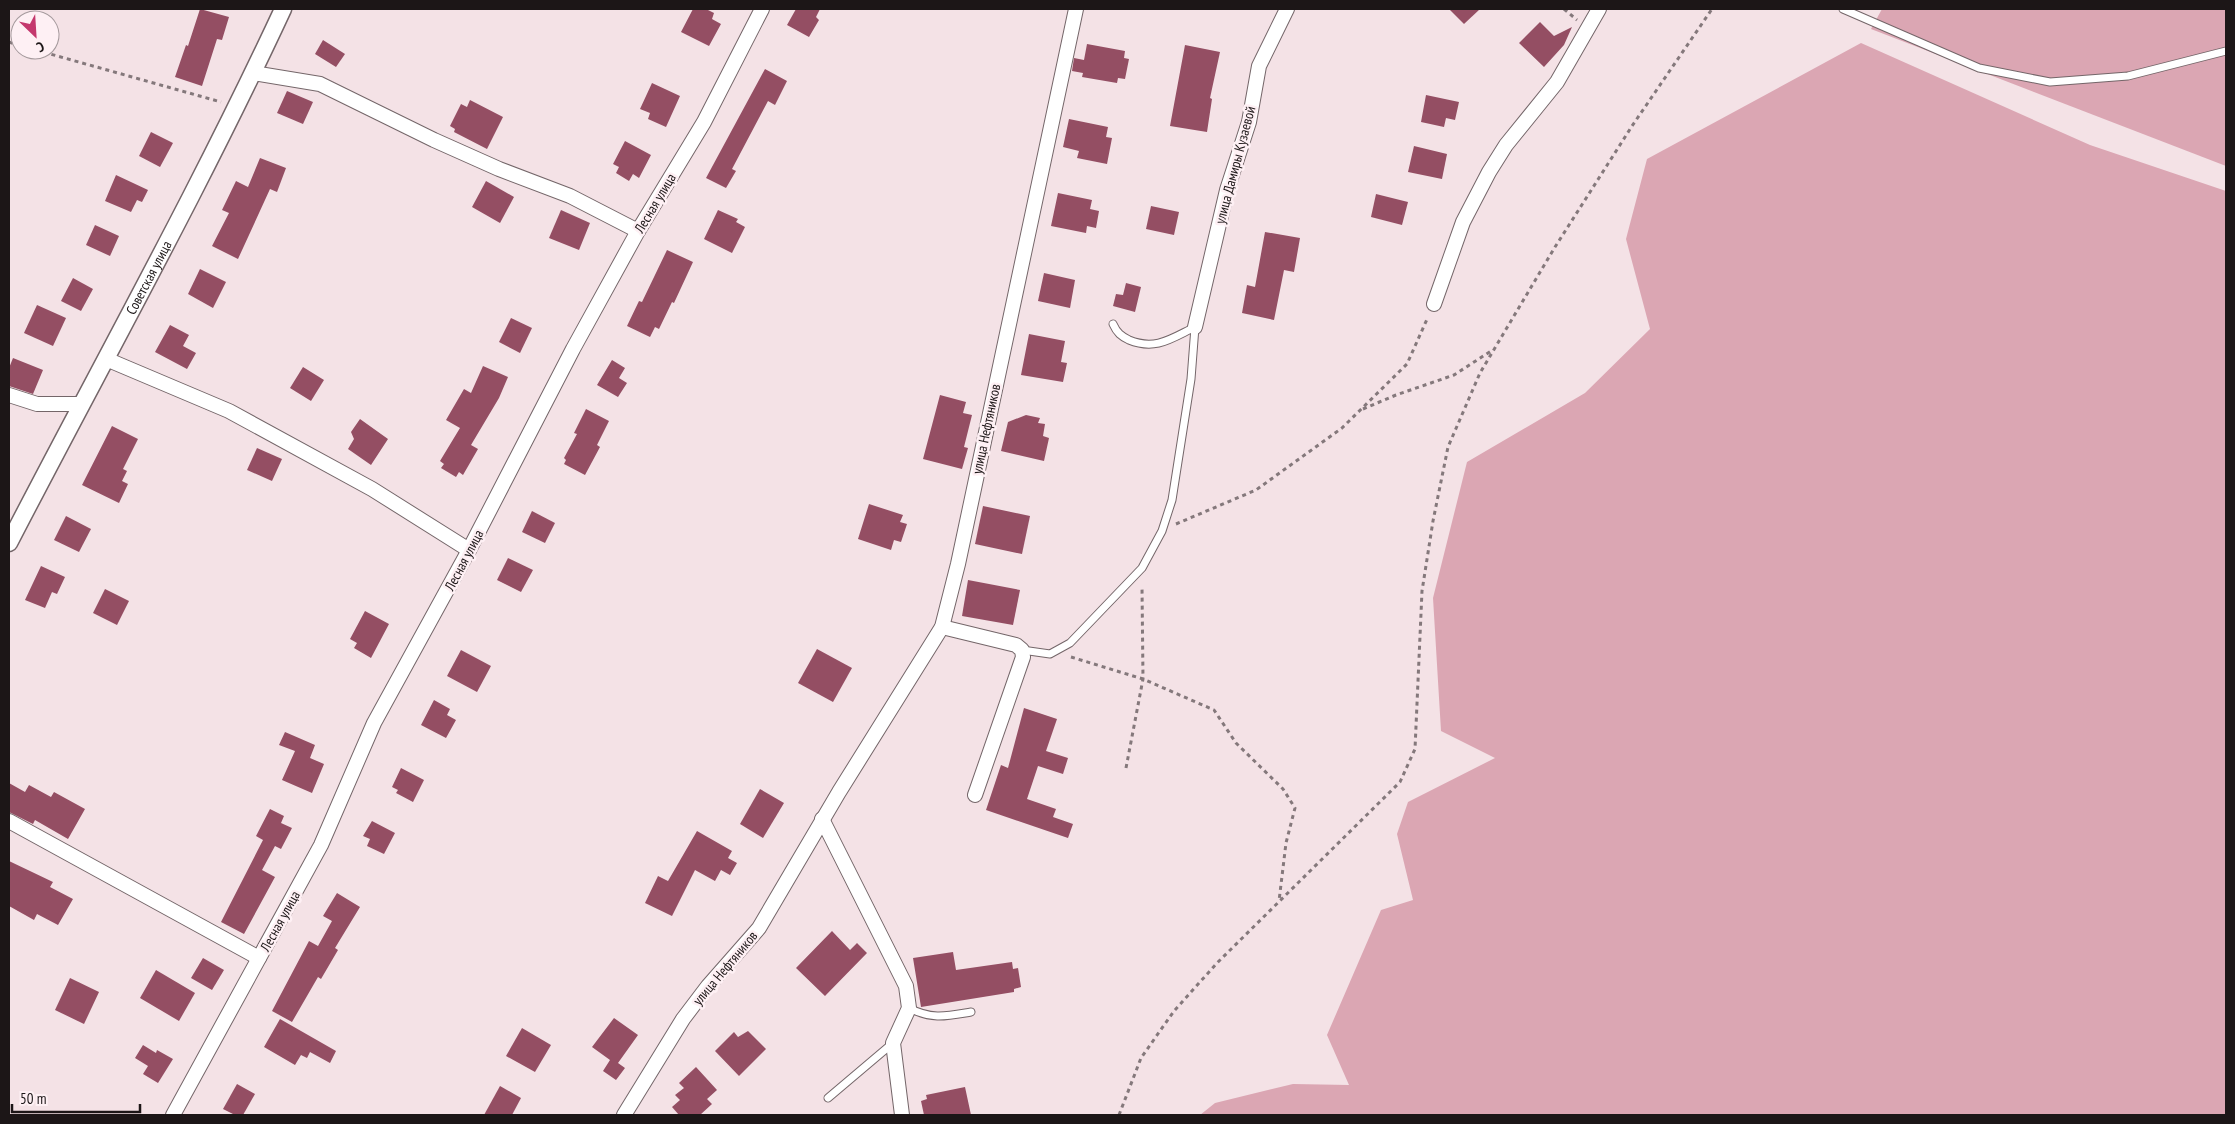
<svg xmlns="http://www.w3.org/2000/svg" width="2235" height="1124" font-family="'PT Sans Narrow',sans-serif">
<rect width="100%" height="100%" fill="#f4e2e6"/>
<g fill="#dba6b3">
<polygon points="1882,9 2226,9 2226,166 1871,29"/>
<polygon points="1861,43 2090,145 2226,191 2226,1115 1200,1115 1215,1103 1293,1084 1349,1085 1327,1035 1381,910 1413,900 1397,834 1408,802 1495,758 1441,731 1433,598 1467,462 1585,393 1650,329 1626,239 1647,159"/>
</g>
<g fill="#944e63">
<polygon points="200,9 229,17 222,40 217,39 202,86 175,77 186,45 188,46"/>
<polygon points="693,9 706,9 714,13 712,19 721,24 709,46 681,32"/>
<polygon points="796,9 820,9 816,17 819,20 809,37 787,25"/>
<polygon points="1449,9 1480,9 1464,24"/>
<polygon points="1540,22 1554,36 1572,27 1564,45 1544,67 1519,43"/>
<polygon points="323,40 345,54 336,67 315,54"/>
<polygon points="1087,44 1125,51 1124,58 1129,59 1125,79 1118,78 1117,83 1082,77 1083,73 1072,71 1074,58 1084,60"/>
<polygon points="1185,45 1220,52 1210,98 1212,99 1207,132 1170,126"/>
<polygon points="765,69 787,81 775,105 768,101 732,169 736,171 726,188 706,178"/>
<polygon points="652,83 680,96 666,127 648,119 650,113 640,109"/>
<polygon points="287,91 313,102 303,124 277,113"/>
<polygon points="1426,95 1459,102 1455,120 1446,118 1444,127 1421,122"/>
<polygon points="470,100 503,117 487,149 454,132 455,129 450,126 461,104 467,107"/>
<polygon points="1069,119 1108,127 1106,137 1112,138 1107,164 1077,158 1079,151 1063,147"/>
<polygon points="151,132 173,143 160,167 139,156"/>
<polygon points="625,141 651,155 639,178 633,174 629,181 616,173 619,167 613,164"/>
<polygon points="1414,146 1447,154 1442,179 1408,172"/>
<polygon points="260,158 286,168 277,192 270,189 238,259 212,246 229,213 222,210 236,181 248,187"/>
<polygon points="116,175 148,190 142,202 137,200 131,212 105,201"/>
<polygon points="486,181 514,197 500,223 472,207"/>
<polygon points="1058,193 1092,200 1090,209 1099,211 1096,228 1087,226 1086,233 1051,226"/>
<polygon points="1376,194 1408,202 1402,225 1371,217"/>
<polygon points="1151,206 1179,212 1174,235 1146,229"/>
<polygon points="561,210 590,223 579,250 549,238"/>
<polygon points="718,210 738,219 736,222 745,227 732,253 704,239"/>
<polygon points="95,225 119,236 110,256 86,245"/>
<polygon points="1265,232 1300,238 1294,272 1284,270 1274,320 1242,313 1247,285 1255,287"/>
<polygon points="667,250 693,262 674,303 672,302 659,329 655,327 650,337 627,326 639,301 642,302"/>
<polygon points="200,269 226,282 213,308 188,294"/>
<polygon points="1044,273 1075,280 1070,308 1038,301"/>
<polygon points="73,278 93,289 81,311 61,301"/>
<polygon points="1126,283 1141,287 1135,312 1113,306 1116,294 1123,295"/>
<polygon points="37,305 66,318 53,346 24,333"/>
<polygon points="511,318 532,328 520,353 499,342"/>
<polygon points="170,325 189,335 183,346 196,353 187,369 155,352"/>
<polygon points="1029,334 1065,341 1061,362 1067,363 1063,382 1021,375"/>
<polygon points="13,358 43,370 33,394 9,386 9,368"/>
<polygon points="612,360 625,368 619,378 627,383 618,397 597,385"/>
<polygon points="483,366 508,377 499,398 471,445 478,449 463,475 459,472 456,477 441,468 444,464 440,461 460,428 446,420 464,389 471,393"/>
<polygon points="303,367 324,380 311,401 290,388"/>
<polygon points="940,395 966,402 963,413 972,415 964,447 968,448 962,469 923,459"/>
<polygon points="586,409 609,421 597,445 600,447 585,475 564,464 566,460 564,458 577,434 574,433"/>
<polygon points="1026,415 1040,418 1038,423 1045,424 1043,436 1049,438 1044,461 1001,451 1008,422"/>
<polygon points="360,419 388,439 371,465 348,449 354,439 351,432"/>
<polygon points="112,426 138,439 123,469 127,471 122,481 128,484 119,503 82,485"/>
<polygon points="257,448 282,459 272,481 247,470"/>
<polygon points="869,504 903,515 900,522 907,524 901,542 894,540 891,550 858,539"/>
<polygon points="983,506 1030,516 1022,554 975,544"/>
<polygon points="532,511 555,523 545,543 522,532"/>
<polygon points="66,516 91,529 79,552 54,540"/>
<polygon points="508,558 533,570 521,592 497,580"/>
<polygon points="41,566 65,577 57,594 52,592 45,608 25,600"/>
<polygon points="968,580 1020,590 1013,625 962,616"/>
<polygon points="105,589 129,601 117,625 93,613"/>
<polygon points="365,611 389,624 371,658 354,648 357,643 350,639"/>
<polygon points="817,649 852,668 833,702 798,683"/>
<polygon points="461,650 491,666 477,692 447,676"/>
<polygon points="434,700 450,709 447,715 456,720 446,738 421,725"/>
<polygon points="1024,708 1057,719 1046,751 1068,758 1063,774 1038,766 1027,799 1056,809 1053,817 1073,824 1068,838 986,810 1001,765 1008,768"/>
<polygon points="285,732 315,745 310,758 324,764 312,793 282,780 295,751 279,745"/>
<polygon points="401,768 424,780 413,802 396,793 398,790 392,787"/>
<polygon points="9,783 25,792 29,785 51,797 54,792 85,809 68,839 35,820 33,824 9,812"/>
<polygon points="760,789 784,803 763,838 740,824"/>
<polygon points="270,809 284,816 281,823 292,828 281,849 275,846 262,870 275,877 244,934 221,922 263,840 256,836"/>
<polygon points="372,821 395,833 384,854 367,846 370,839 363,836"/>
<polygon points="697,831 732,851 728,858 737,863 730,875 721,870 715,881 695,870 672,916 645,903 658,876 668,881"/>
<polygon points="9,861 53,882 50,887 73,899 58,925 37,914 34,920 9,906"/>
<polygon points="337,893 360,907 335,948 338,950 321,979 318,977 292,1022 272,1011 309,941 318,946 332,921 323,916"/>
<polygon points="832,931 850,950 857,943 867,953 825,996 796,968"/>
<polygon points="953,952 956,970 1012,962 1013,969 1018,968 1021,987 1014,989 1014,992 921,1007 913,958"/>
<polygon points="203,958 224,970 212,990 191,978"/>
<polygon points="156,970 195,993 179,1021 140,998"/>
<polygon points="70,978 99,992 84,1024 55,1010"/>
<polygon points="614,1018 638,1035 618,1063 625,1068 616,1080 603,1071 610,1060 592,1047"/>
<polygon points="280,1019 336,1051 330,1063 310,1052 307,1058 301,1055 295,1065 264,1047"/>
<polygon points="522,1028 551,1045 535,1072 506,1056"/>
<polygon points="748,1031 766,1049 739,1076 715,1051 734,1032 738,1037"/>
<polygon points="143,1045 156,1053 157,1050 173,1059 158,1083 143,1074 148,1066 135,1058"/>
<polygon points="696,1067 717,1090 707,1099 712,1104 700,1115 679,1115 672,1107 680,1100 675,1095 684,1088 679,1083"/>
<polygon points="237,1084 255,1094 243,1115 235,1115 223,1109"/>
<polygon points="500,1086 521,1098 512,1115 484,1115"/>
<polygon points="965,1087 971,1115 924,1115 921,1101 927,1099 926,1095"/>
</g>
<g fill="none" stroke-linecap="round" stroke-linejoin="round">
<g stroke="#746669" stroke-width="9">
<g id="service">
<polyline points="1843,9 1979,68 2050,82 2128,76 2226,51"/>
<path d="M1113,324C1117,333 1121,336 1129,340C1156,351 1172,338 1195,327"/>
<polyline points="1022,650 1050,654 1070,643 1142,568 1162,531 1172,500 1191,379 1195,327"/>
<path d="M909,1008C932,1020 947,1016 971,1012"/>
<polyline points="828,1098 893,1043"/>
</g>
</g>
<g stroke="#746669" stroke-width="16">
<g id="minor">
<polyline points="253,73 320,84 434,140 499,169 570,196 638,231"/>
<polyline points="1434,304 1463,222 1489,172 1506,145 1557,82 1599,9"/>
<polyline points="1195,327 1227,190 1249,122 1259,66 1287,9"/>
<polyline points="106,359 229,411 372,489 469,550"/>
<polyline points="9,395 37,404 81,404"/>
<polyline points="942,627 1016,645 1022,650 1023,657 975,795"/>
<polyline points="822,819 906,986 909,1008 893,1043 902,1115"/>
<polyline points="9,821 259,958"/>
<polyline points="173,1115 321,845 374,723 469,550 573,349 638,231 704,122 762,9"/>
<polyline points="624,1115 683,1019 708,986 759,928 839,792 942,627 958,564 1076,9"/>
</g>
</g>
<g stroke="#746669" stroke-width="19">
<g id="tertiary">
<path id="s1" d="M9,543C101,365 199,190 283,9"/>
</g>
</g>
<g stroke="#84787b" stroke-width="3" stroke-dasharray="4 4" stroke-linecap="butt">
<polyline points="1564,9 1577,20"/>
<polyline points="9,42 20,46"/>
<polyline points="36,50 221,102"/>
<polyline points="1363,409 1396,395 1454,375 1491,351"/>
<polyline points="1176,524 1256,490 1342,428 1407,364 1428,317"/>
<polyline points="1071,657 1143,679 1214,710 1236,743 1283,789 1295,808 1286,843 1279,901"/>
<polyline points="1126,768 1143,679 1142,586"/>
<polyline points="1119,1115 1141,1058 1174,1011 1217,963 1400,782 1415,749 1422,591 1433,521 1448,447 1480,373 1555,247 1632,126 1712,9"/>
</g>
<use href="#service" stroke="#fff" stroke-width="7"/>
<use href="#minor" stroke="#fff" stroke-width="14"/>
<use href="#tertiary" stroke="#fff" stroke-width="16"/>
</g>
<g text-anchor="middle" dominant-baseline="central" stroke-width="5" stroke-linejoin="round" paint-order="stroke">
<g font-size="14" fill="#1c1617" stroke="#fef0f4">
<text transform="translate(1235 165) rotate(-75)">улица Дамиры Кузаевой</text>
<text transform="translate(655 203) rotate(-59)">Лесная улица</text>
<text stroke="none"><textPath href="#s1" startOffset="300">Советская улица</textPath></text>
<text transform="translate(986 429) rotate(-78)">улица Нефтяников</text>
<text transform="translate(464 560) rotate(-62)">Лесная улица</text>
<text transform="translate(280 921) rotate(-61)">Лесная улица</text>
<text transform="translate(725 968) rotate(-50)">улица Нефтяников</text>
</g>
</g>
<rect width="2235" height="1124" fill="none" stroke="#1c1617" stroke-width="20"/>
<g transform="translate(35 35) rotate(155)"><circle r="24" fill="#fef0f4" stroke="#a4999c"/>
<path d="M0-4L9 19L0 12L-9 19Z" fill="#c4386d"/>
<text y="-8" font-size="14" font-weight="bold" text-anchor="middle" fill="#1c1617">С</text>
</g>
<path d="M12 1104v8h128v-8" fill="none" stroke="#1c1617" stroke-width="2.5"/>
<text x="20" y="1104" font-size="15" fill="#1c1617" stroke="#fef0f4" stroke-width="4" paint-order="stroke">50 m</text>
</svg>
